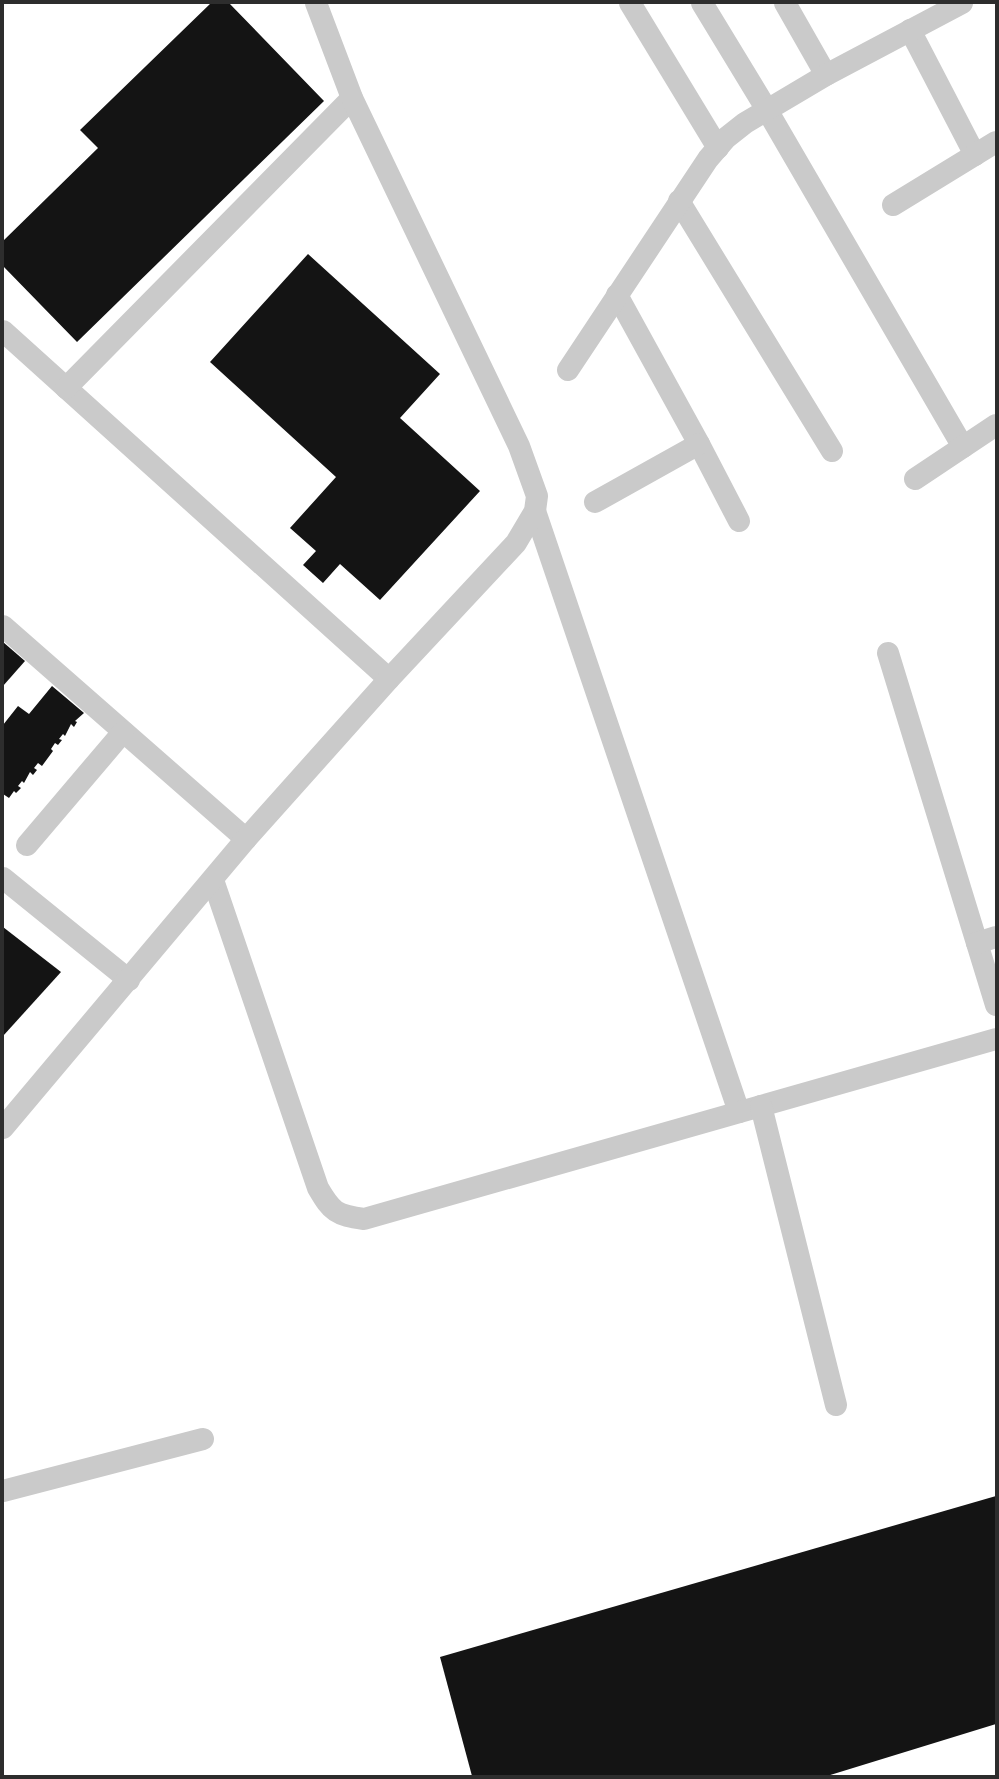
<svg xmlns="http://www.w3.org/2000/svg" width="999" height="1779" font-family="'Work Sans',sans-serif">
<rect width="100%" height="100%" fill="#fff"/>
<g fill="#141414">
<polygon points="211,3 229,3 324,101 77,342 3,266 3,241 98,148 80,130"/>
<polygon points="308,254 440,374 400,418 480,491 380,600 340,564 323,583 303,565 316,551 290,528 336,477 210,362"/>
<polygon points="3,642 25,661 3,686"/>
<polygon points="52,686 84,713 75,721 77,722 74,727 71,724 65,736 63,734 59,739 62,740 58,745 55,743 51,749 53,751 42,766 38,763 34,768 37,770 33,775 30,772 24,783 22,781 18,786 21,788 16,793 14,791 9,798 3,794 3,725 18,706 29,714"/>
<polygon points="3,927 61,972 3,1036"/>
<polygon points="996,1496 996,1724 827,1776 472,1776 440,1657"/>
</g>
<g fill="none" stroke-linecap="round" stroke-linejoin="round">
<g stroke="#cacaca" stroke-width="22">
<polyline points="630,3 718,148"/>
<polyline points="702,3 767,110 963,447"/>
<polyline points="785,3 826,75"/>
<polyline points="910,30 975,155"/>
<polyline points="679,201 832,451"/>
<polyline points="893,205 996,142"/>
<polyline points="617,295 699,444 739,521"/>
<polyline points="3,331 389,679"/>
<polyline points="568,370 708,159 726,138 745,123 826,75 962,3"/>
<polyline points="66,388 352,98"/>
<polyline points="915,479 996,425"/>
<polyline points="595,502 699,444"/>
<polyline points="535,511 739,1112"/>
<polyline points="3,626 246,839"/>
<polyline points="888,653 996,1005"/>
<polyline points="27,845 123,732"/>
<polyline points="3,878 129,980"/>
<path d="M213,880L318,1188C332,1212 336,1215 364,1219L996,1039"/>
<polyline points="977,943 996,937"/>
<polyline points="761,1106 836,1405"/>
<polyline points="3,1128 246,839 389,679 516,543 535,511 537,496 519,446 352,98 316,3"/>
<polyline points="3,1491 203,1439"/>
</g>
</g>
<rect width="999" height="1779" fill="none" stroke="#2d2d2d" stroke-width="8"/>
</svg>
